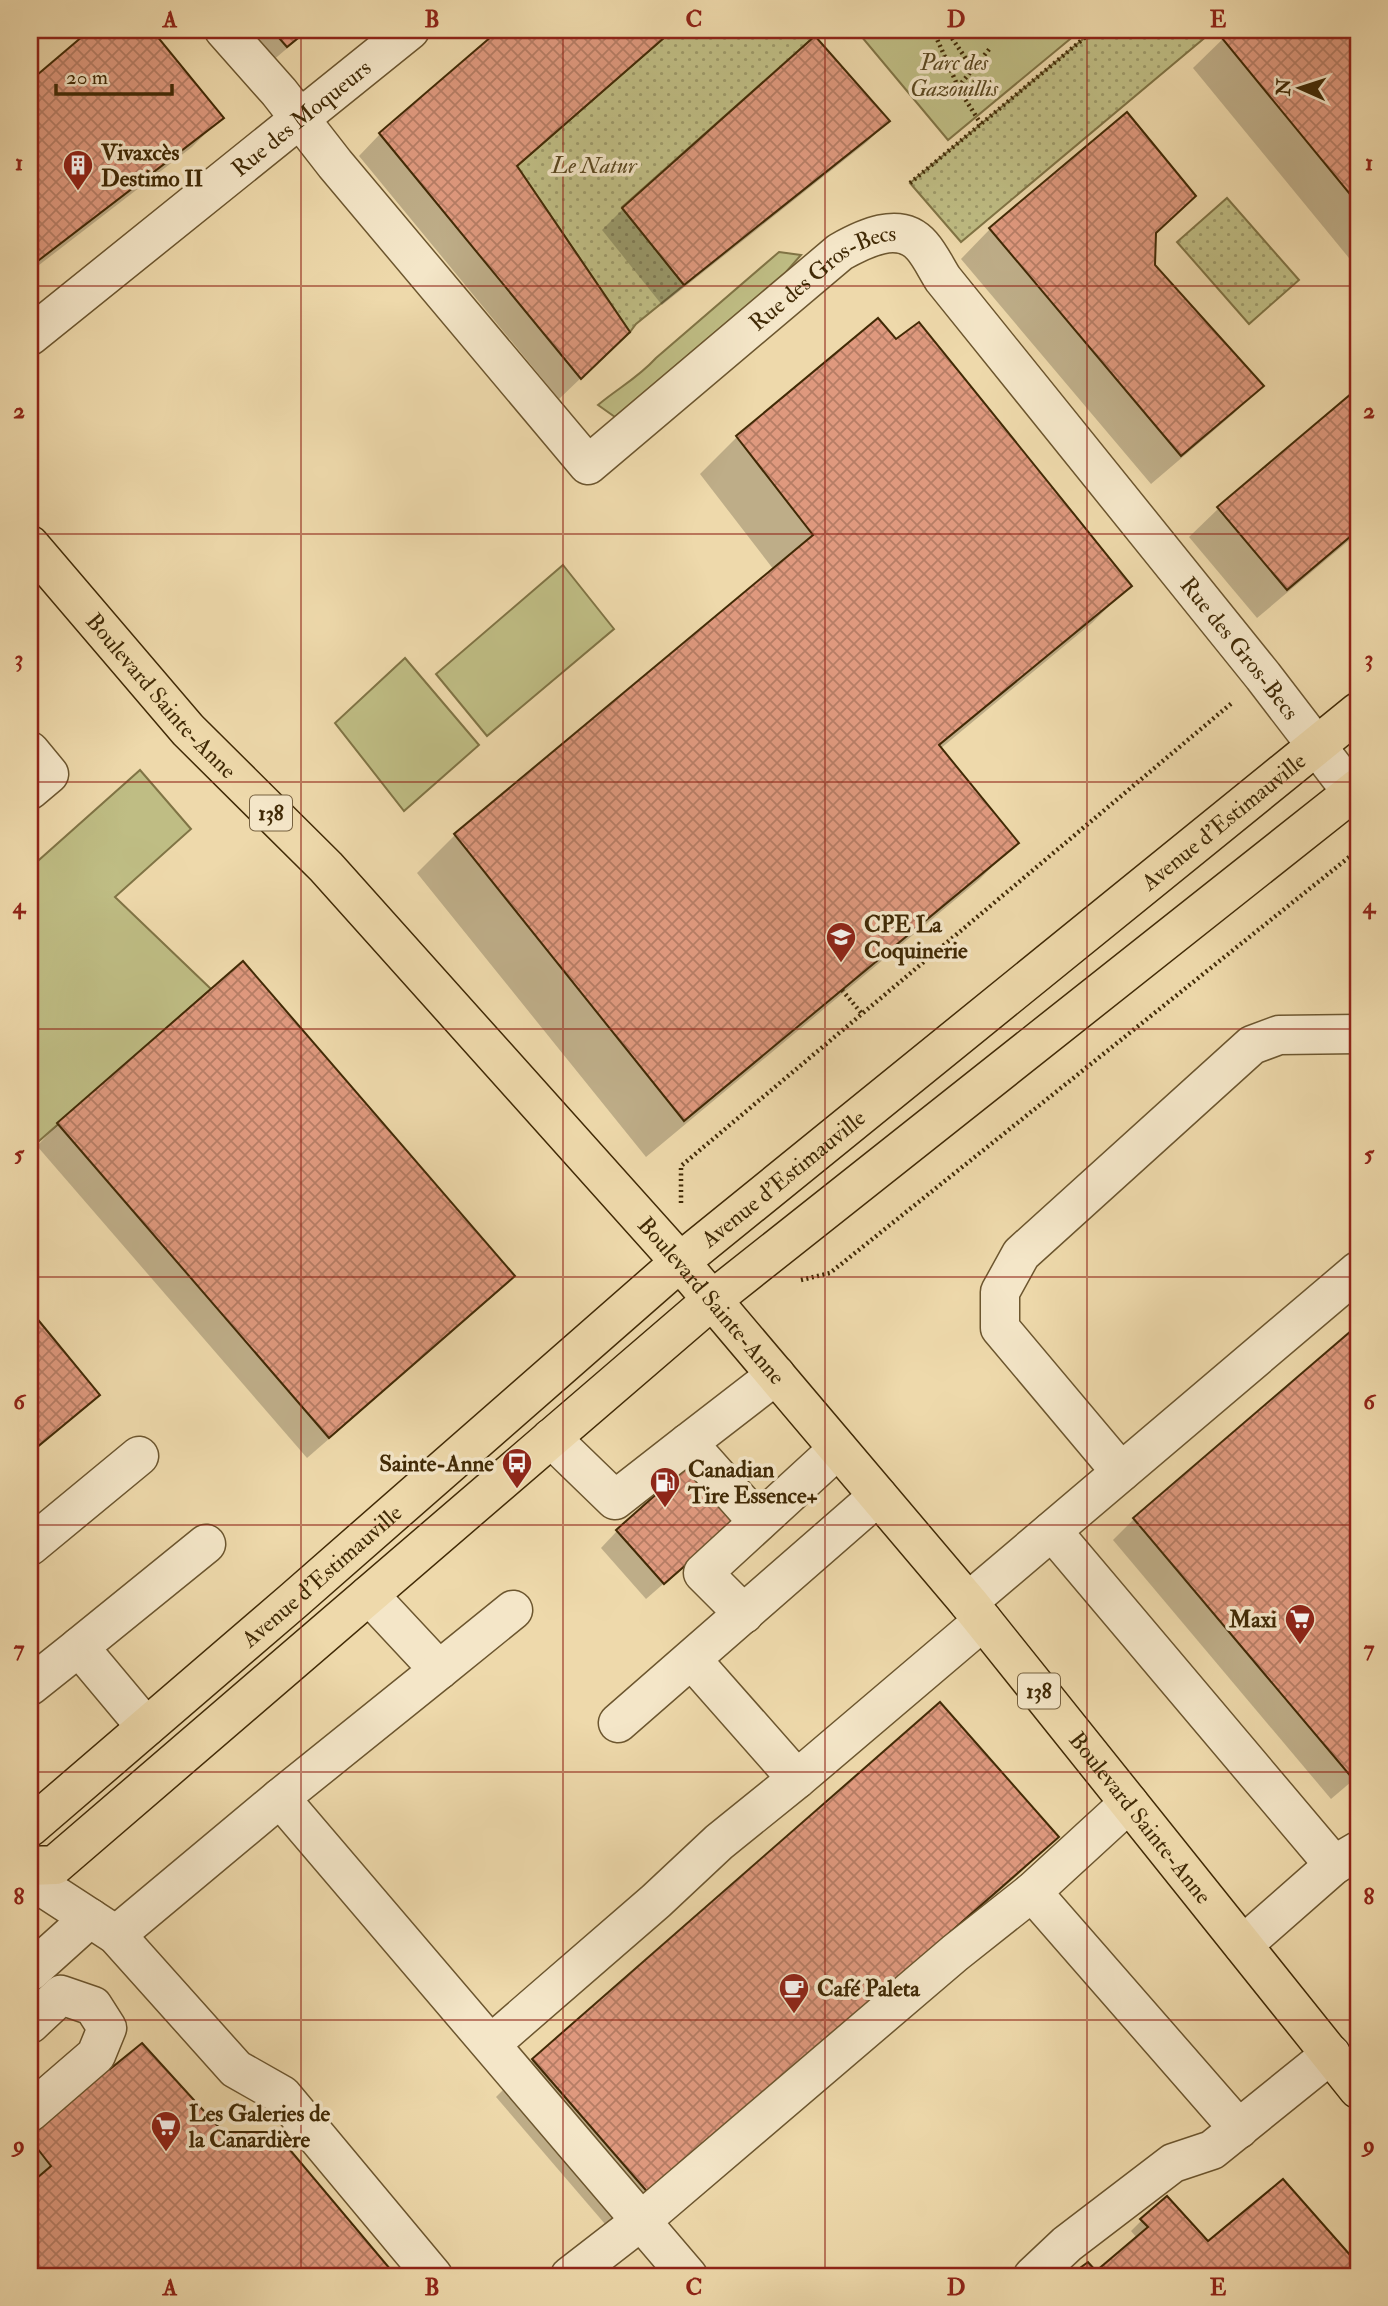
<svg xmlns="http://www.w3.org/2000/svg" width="1388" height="2306" font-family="'IM FELL Double Pica',serif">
<defs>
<pattern id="garden-dots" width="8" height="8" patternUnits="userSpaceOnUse" patternTransform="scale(1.75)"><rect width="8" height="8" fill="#bfbd84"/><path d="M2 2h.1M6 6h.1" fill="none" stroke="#9d9a6a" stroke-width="1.8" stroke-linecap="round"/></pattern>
<pattern id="building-cross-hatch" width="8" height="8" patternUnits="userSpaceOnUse" patternTransform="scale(1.75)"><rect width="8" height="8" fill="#df997e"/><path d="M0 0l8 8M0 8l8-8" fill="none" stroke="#b67d65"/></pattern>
</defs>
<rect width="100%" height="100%" fill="#eed9ab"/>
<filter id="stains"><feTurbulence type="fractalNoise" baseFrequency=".00286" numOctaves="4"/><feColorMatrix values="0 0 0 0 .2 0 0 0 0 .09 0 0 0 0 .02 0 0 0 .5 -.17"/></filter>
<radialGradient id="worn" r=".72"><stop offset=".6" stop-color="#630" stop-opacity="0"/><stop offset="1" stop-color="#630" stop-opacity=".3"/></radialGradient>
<g fill="#bfbd84" stroke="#807445" stroke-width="2">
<polygon points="856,30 1081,30 948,140"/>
<path d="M779,252L801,255L786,272L615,417L598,405C618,388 638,378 656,358Z"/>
<polygon points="563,565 614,629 487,736 436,674"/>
<polygon points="405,658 479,745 404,811 335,723"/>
<polygon points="140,770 191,829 115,897 211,989 30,1149 30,868"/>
</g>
<g fill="url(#garden-dots)" stroke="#807445" stroke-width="2">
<polygon points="673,30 810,30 815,36 622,207 684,285 636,324 630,332 517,166"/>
<polygon points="1094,30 1214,30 961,242 910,183"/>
<polygon points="1227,198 1299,280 1249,324 1177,242"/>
</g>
<g fill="#0003">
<polygon points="93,30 149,30 221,118 192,147 30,272 30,84"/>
<polygon points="233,30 309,30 265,67"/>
<polygon points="501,30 674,30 516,168 607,353 559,399 359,156 380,134"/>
<polygon points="1232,30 1351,30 1358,39 1358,269 1193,68"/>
<polygon points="1127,115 1194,196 1154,235 1153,266 1262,386 1232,415 1151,484 961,259 990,229"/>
<polygon points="888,121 867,142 662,305 602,230 623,209"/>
<polygon points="1358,390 1358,533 1257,618 1189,537 1219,508"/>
<polygon points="737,437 1130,585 1092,623 940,749 1016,842 979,880 646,1157 417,873 455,835 774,570 700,474"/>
<polygon points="243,964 513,1276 492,1297 307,1458 37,1146 58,1124"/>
<polygon points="30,1313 97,1395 30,1452"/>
<polygon points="1358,1329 1358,1776 1331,1799 1113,1540 1134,1519"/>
<polygon points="617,1531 716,1538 646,1599 601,1548"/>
<polygon points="1056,1837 1019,1874 611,2231 496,2097 533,2060"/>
<polygon points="105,2066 110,2072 222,2134 274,2134 394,2276 30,2276 30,2187 41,2178 30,2163 30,2132"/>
<polygon points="1283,2181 1358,2266 1358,2276 1072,2276 1087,2264 1096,2274 1137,2238 1131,2231 1142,2220 1208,2243"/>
</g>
<g fill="url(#building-cross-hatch)" stroke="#412a06" stroke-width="2">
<polygon points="90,30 152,30 224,118 30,267 30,81"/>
<polygon points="272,30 308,30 287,47"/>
<polygon points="499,30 673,30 517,166 630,332 581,379 379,133"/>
<polygon points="1230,30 1353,30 1358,36 1358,204 1221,37"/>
<polygon points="815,36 890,121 684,285 622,208"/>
<polygon points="1127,112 1196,196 1156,233 1155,265 1264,386 1181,456 989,228"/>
<polygon points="878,318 896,339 919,322 1132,586 939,745 1019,843 684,1121 454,834 813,535 736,436"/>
<polygon points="1358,388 1358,530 1287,590 1217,507"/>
<polygon points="243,961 515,1276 329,1438 57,1123"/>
<polygon points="30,1310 100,1395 30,1453"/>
<polygon points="1358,1325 1358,1775 1353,1779 1133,1518"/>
<polygon points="687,1467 735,1522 664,1584 616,1530"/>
<polygon points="940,1702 1059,1837 650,2195 532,2059"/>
<polygon points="142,2043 223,2132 275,2132 396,2276 30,2276 30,2184 51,2166 30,2139 30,2130 106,2064 110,2069"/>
<polygon points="1283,2179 1358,2264 1358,2276 1069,2276 1088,2262 1096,2271 1148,2227 1140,2219 1167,2196 1208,2241"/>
</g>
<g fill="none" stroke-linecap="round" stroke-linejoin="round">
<g stroke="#6c562f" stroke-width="41">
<g id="minor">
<path id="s1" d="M224,30L279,92L335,164L588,465L840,252C863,239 900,220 922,246C930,255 936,268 943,279L1263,676L1358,800"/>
<path id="s2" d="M30,336L410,30"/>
<polyline points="30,751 49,774 30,790"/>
<polyline points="551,1438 615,1500 688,1443"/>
<polyline points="1121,1472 1000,1328 1000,1292 1021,1254 1252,1045 1279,1035 1358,1034"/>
<polyline points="758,1522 688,1443 776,1375"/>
<polyline points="1052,1531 1334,1865 1358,1851"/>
<polyline points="30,1546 139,1456"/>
<polyline points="369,1595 439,1670 280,1798 641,2221 955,1953 1032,1892 1239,2129"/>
<polyline points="968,1602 1358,1271"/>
<polyline points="744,1614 703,1573 838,1449"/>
<polyline points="79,1647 206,1544"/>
<polyline points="692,1660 797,1779"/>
<polyline points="439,1670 513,1610"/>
<polyline points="30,1686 79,1647 146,1727"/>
<polyline points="618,1723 878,1496"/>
<polyline points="30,1879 116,1935 236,2069 282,2095 433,2276"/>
<polyline points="1032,1892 1129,1803"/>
<polyline points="116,1935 280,1798"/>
<polyline points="1243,1945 1334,1865"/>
<polyline points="30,1972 90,1918"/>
<polyline points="30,2024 61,1995 93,2006 107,2028 96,2055 30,2112"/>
<polyline points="491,2044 656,1901 719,1842 797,1779 983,1621"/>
<polyline points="570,2276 641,2221 688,2276"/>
<polyline points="1033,2276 1067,2244 1173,2163 1212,2150 1331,2054"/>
</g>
</g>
<g stroke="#412a06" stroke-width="41">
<g id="major">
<path id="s3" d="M30,545L188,730L326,867L680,1262L968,1602L1358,2089"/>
<path id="s4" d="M30,1827L293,1601L680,1262L1358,712"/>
<polyline points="30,1866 55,1865 712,1300 1358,788"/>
</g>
</g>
<g stroke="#412a06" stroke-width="4.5" stroke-dasharray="2 3.5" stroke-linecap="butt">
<polyline points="933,30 960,91 981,124"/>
<polyline points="934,32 947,31 973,69 991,47"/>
<polyline points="958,87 973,69"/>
<polyline points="910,183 1094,30"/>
<polyline points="842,990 863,1015"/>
<polyline points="681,1203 681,1166 1233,702"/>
<polyline points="801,1280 830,1273 1358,850"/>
</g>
<use href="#minor" stroke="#f4e6c8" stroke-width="38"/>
<use href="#major" stroke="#eed9ab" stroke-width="38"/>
</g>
<path fill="none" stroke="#8f2418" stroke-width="2" stroke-opacity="0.55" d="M301,30V2276M563,30V2276M825,30V2276M1087,30V2276M30,286H1358M30,534H1358M30,782H1358M30,1029H1358M30,1277H1358M30,1525H1358M30,1772H1358M30,2020H1358"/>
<defs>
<g id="building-pin" transform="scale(1.575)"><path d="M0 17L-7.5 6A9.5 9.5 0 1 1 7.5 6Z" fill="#8f2418" stroke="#f4e6c8"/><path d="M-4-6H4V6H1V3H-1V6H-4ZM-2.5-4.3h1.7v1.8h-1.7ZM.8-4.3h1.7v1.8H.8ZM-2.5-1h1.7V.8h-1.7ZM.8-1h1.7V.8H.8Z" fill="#fff"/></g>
<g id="school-pin" transform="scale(1.575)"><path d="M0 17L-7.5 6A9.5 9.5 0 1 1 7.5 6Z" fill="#8f2418" stroke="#f4e6c8"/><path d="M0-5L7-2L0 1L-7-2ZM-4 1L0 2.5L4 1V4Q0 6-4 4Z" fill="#fff"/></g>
<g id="bus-pin" transform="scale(1.575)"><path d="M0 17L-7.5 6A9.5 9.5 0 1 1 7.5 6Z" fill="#8f2418" stroke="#f4e6c8"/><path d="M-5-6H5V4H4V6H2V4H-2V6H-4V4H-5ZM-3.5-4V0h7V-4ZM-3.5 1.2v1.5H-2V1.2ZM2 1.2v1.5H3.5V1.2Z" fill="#fff"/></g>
<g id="fuel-pin" transform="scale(1.575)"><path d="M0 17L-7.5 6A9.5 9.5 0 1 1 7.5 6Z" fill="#8f2418" stroke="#f4e6c8"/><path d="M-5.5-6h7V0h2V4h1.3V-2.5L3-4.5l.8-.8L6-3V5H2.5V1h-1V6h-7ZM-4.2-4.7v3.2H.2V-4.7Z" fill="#fff"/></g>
<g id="supermarket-pin" transform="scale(1.575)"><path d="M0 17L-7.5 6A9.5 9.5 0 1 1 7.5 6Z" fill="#8f2418" stroke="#f4e6c8"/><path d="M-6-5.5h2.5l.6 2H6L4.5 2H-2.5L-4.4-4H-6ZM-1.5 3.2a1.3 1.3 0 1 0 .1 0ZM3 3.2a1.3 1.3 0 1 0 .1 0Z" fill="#fff"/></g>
<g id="cafe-pin" transform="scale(1.575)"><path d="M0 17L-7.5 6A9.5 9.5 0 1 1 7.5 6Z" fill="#8f2418" stroke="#f4e6c8"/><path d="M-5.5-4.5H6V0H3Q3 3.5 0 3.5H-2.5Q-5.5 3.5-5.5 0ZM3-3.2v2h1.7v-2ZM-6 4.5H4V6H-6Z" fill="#fff"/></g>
</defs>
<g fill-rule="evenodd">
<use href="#building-pin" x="78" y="165"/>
<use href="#school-pin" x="841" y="937"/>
<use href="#bus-pin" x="517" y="1463"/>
<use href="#fuel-pin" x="665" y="1482"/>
<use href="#supermarket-pin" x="1300" y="1619"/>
<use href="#cafe-pin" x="794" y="1988"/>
<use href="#supermarket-pin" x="166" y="2126"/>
</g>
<g text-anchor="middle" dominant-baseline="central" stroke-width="7" stroke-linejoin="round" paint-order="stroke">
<g fill="#f4e6c8" stroke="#776240" stroke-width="2">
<rect x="250" y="795.5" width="42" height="35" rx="5"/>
<rect x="1018" y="1673.5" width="42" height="35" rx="5"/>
</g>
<g font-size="21" font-weight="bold" fill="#412a06">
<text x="271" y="813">138</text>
<text x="1039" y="1691">138</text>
</g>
<g font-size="23" font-style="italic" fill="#5a471f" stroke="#f4e6c8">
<text x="954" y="62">Parc des<tspan x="954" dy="26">Gazouillis</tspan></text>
<text x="594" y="165">Le Natur</text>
</g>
<g font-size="23" fill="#412a06" stroke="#f4e6c8">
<text stroke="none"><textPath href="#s2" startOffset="348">Rue des Moqueurs</textPath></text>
<text stroke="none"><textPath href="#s1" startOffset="870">Rue des Gros-Becs</textPath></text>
<text stroke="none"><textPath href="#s1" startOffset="1500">Rue des Gros-Becs</textPath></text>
<text stroke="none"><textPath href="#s3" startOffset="200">Boulevard Sainte-Anne</textPath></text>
<text stroke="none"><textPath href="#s4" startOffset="1561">Avenue d'Estimauville</textPath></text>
<text stroke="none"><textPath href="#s4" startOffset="994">Avenue d'Estimauville</textPath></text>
<text stroke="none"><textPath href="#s3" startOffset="1018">Boulevard Sainte-Anne</textPath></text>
<text stroke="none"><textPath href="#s4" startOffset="385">Avenue d'Estimauville</textPath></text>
<text stroke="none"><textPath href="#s3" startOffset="1690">Boulevard Sainte-Anne</textPath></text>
</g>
<g font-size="23" font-weight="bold" fill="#412a06" stroke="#f4e6c8" text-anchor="start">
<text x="101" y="152">Vivaxcès<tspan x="101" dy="26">Destimo II</tspan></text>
<text x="864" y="924">CPE La<tspan x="864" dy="26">Coquinerie</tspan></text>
<text x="494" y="1463" text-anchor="end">Sainte-Anne</text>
<text x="688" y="1469">Canadian<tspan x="688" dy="26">Tire Essence+</tspan></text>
<text x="1277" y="1619" text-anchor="end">Maxi</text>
<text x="817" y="1988">Café Paleta</text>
<text x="189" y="2113">Les Galeries de<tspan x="189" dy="26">la Canardière</tspan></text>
</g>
</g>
<rect width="1388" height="2306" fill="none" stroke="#eed9ab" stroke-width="77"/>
<g transform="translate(1300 88) rotate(273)" stroke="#f4e6c8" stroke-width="5" paint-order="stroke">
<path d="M0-5L12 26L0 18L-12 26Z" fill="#412a06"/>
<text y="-10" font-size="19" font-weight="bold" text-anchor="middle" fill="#412a06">N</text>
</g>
<path d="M56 84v10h116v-10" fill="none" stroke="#412a06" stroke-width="3.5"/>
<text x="66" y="84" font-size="21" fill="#412a06" stroke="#f4e6c8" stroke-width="5" paint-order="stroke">20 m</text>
<rect x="38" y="38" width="1312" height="2230" fill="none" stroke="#8f2418" stroke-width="2.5"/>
<g font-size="23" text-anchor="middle" font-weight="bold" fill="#8f2418">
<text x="170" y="27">A</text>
<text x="432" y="27">B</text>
<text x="694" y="27">C</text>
<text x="956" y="27">D</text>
<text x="1218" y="27">E</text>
<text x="19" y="170">1</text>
<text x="1369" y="170">1</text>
<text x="19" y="418">2</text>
<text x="1369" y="418">2</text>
<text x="19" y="666">3</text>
<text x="1369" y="666">3</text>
<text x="19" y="913">4</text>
<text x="1369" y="913">4</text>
<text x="19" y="1161">5</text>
<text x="1369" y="1161">5</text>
<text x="19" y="1409">6</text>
<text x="1369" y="1409">6</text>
<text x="19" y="1656">7</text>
<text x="1369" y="1656">7</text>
<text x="19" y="1904">8</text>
<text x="1369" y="1904">8</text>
<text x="19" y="2152">9</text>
<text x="1369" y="2152">9</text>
<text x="170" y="2295">A</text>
<text x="432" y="2295">B</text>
<text x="694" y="2295">C</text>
<text x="956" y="2295">D</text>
<text x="1218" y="2295">E</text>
</g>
<rect width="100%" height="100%" filter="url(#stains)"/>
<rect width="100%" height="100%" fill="url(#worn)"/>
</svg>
